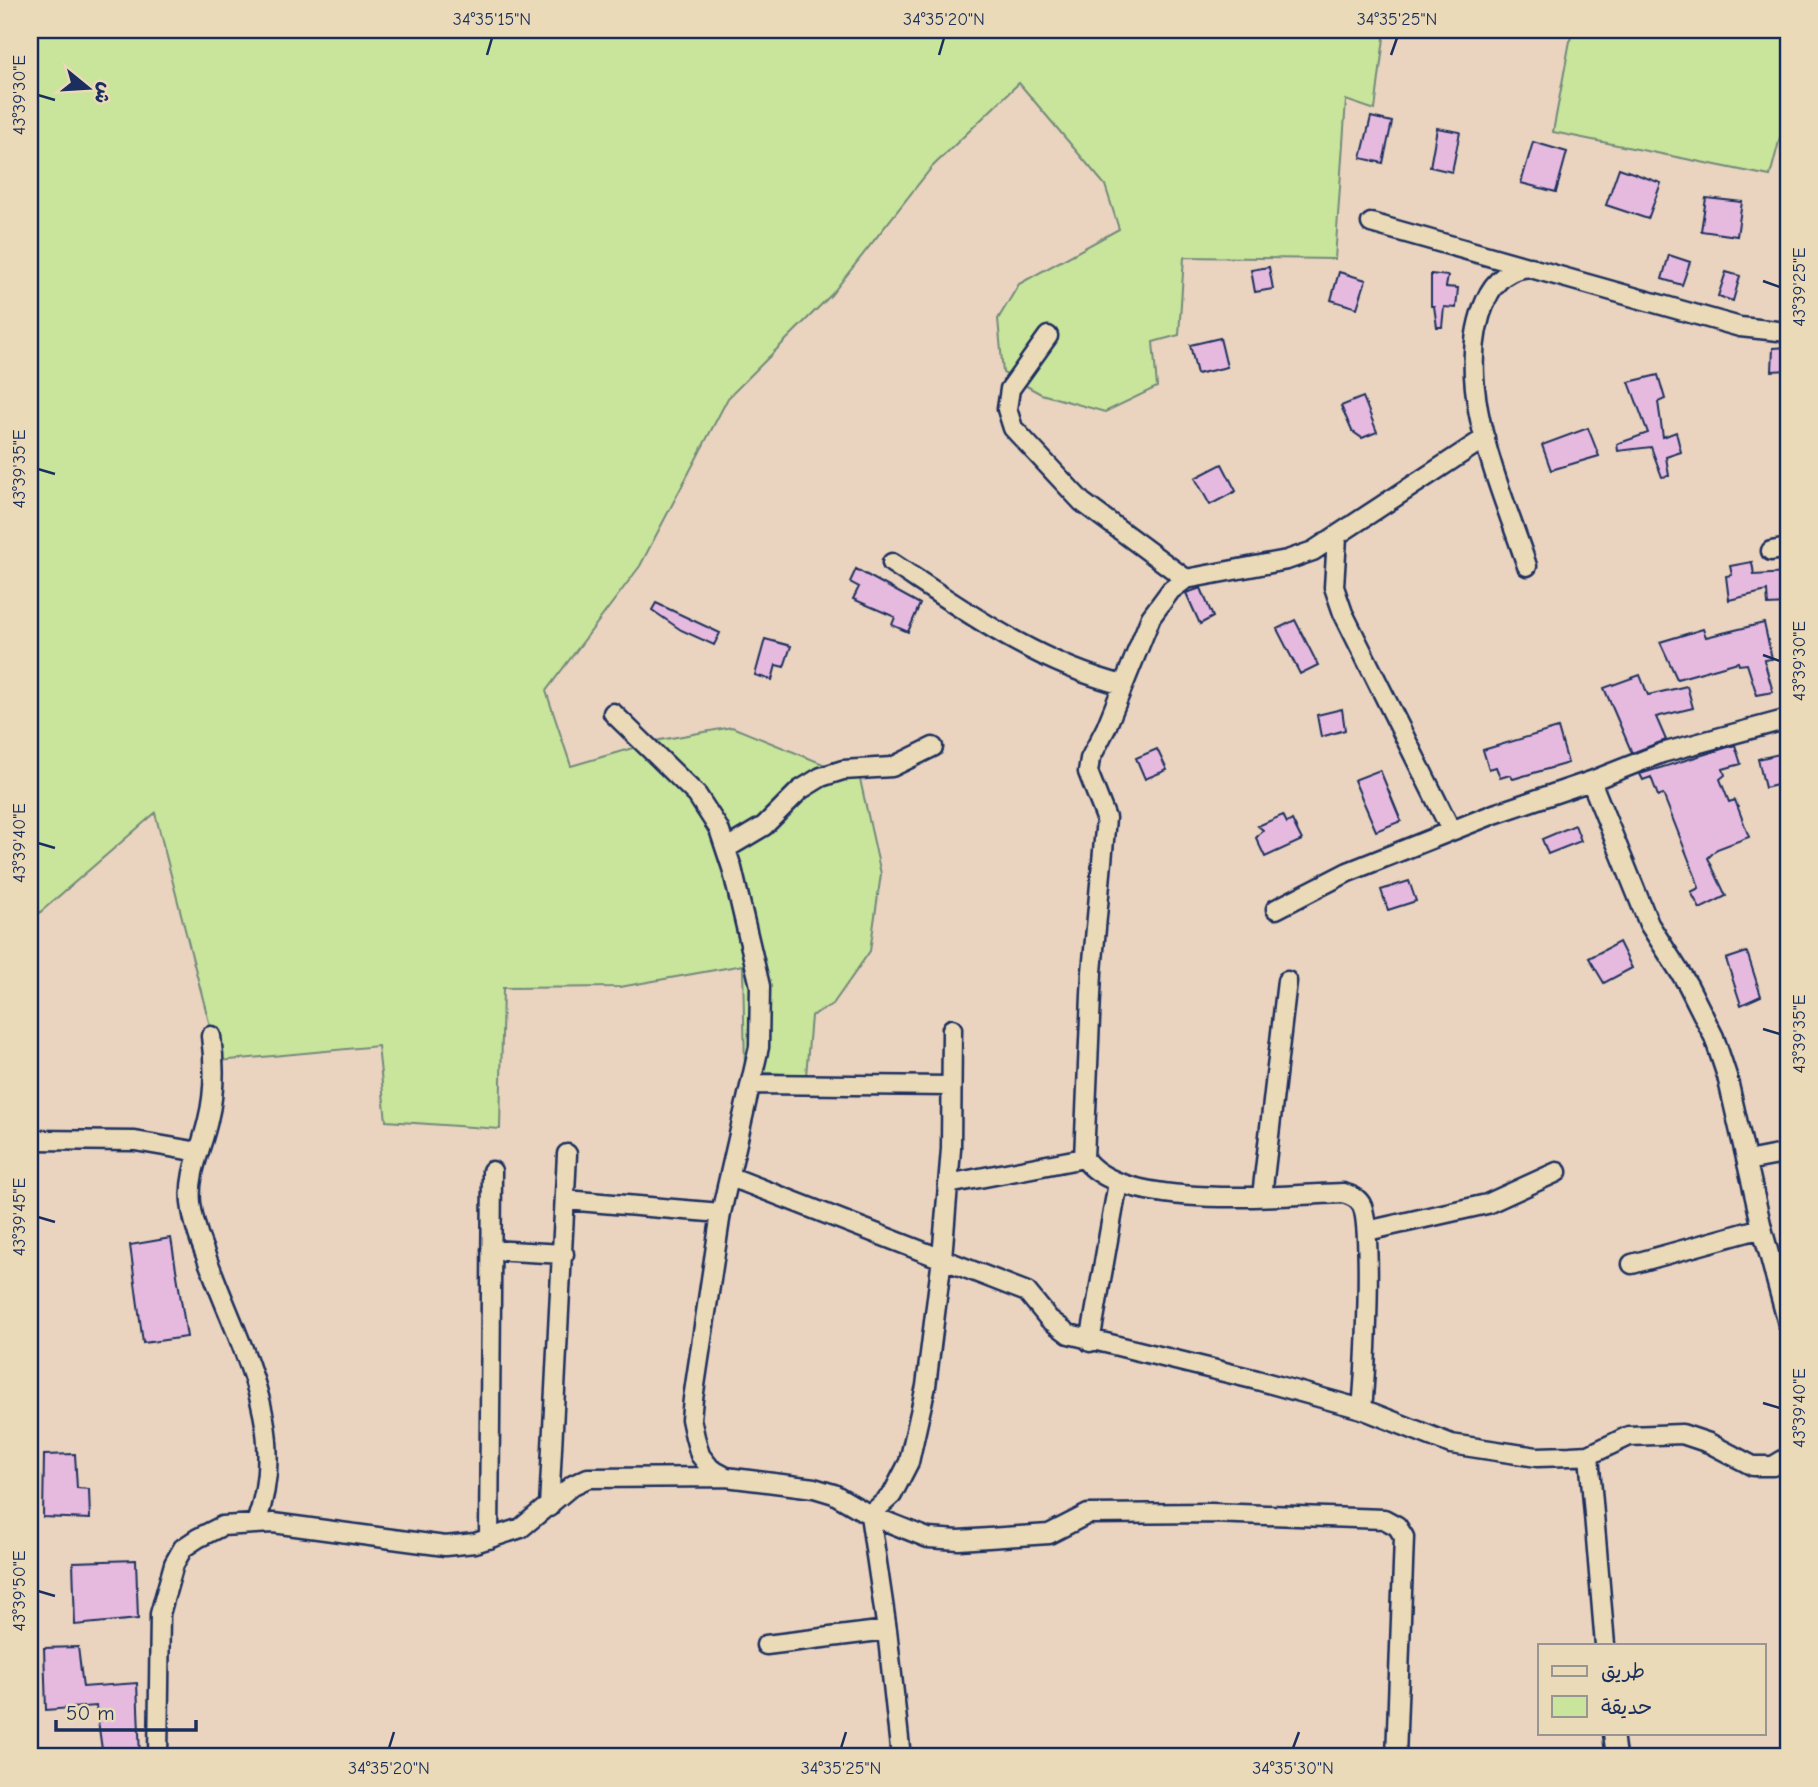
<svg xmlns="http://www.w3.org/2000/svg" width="1818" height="1787" font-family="'Comic Neue','Playpen Sans Arabic',sans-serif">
	<rect width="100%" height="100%" fill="#ead4bf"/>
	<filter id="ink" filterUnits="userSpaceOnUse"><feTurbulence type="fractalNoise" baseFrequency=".0143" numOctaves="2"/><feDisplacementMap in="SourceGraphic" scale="14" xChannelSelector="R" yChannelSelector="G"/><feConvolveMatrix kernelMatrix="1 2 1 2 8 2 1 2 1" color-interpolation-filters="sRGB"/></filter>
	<g filter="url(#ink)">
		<!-- green -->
		<path fill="#c9e49b" stroke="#728a7c" stroke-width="2" d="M 30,30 L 1385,30 L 1375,110 L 1346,100 L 1335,259 L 1184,257 L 1179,335 L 1153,342 L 1157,387 L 1105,412 L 1041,394 L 1003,373 L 998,319 L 1019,284 L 1119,229 L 1105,185 L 1019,83 L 932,167 L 831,295 L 728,398 L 640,566 L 546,691 L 571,766 L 660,740 L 732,727 L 860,779 L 881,874 L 870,951 L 833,1004 L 811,1016 L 806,1076 L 745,1071 L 743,965 L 620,987 L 503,988 L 500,1129 L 386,1121 L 378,1046 L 219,1061 L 155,813 L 30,921 Z
			M 1572,30 L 1788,30 L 1788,107 L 1770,176 L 1553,132 Z"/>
		<!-- building -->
		<path fill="#e6badf" stroke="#1b2f5e" stroke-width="2" d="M 1371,117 L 1392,122 L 1383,163 L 1361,158 Z
			M 1437,128 L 1460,132 L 1452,172 L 1430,167 Z
			M 1533,142 L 1567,152 L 1556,192 L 1521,183 Z
			M 1619,168 L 1661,183 L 1648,219 L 1606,205 Z
			M 1706,198 L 1742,202 L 1737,236 L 1701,231 Z
			M 1669,255 L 1690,262 L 1682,285 L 1662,279 Z
			M 1269,267 L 1273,289 L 1255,292 L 1251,270 Z
			M 1339,272 L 1366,280 L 1357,308 L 1331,300 Z
			M 1726,272 L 1740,276 L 1733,301 L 1718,296 Z
			M 1431,274 L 1448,276 L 1446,287 L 1458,288 L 1456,308 L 1444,307 L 1442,327 L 1437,327 L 1434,306 L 1431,306 Z
			M 1220,338 L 1227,367 L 1197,374 L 1190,345 Z
			M 1788,347 L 1788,370 L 1772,371 L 1773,348 Z
			M 1658,375 L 1665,399 L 1658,402 L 1663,437 L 1676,432 L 1681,452 L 1666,457 L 1669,476 L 1662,477 L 1651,447 L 1618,451 L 1617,444 L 1648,433 L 1629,382 Z
			M 1363,397 L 1377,432 L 1362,438 L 1352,431 L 1341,406 Z
			M 1588,428 L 1599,456 L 1551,470 L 1542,445 Z
			M 1222,464 L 1236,491 L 1210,505 L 1195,478 Z
			M 1752,562 L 1754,575 L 1788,573 L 1788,604 L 1768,605 L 1767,591 L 1729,600 L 1726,576 L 1732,575 L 1730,566 Z
			M 856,569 L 920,604 L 908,632 L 892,625 L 895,617 L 853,599 L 859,587 L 850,582 Z
			M 1201,588 L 1213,617 L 1200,624 L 1186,593 Z
			M 656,603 L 720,633 L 714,645 L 681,630 L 652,610 Z
			M 1295,620 L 1318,665 L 1300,674 L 1277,629 Z
			M 1764,623 L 1772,659 L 1764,660 L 1773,692 L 1757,695 L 1747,664 L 1739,665 L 1738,662 L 1677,679 L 1660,642 L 1703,629 L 1706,637 Z
			M 765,639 L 791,646 L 784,667 L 776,665 L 772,680 L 755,675 Z
			M 1640,675 L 1648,695 L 1687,686 L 1693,708 L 1656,717 L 1666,740 L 1632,753 L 1604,688 Z
			M 1342,709 L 1345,730 L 1321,737 L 1317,715 Z
			M 1558,728 L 1568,763 L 1513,779 L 1510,775 L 1500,778 L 1496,767 L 1489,769 L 1483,750 Z
			M 1735,745 L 1741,764 L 1723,769 L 1725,775 L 1720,779 L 1729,802 L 1735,800 L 1749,837 L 1717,849 L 1708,858 L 1726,896 L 1700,909 L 1691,892 L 1699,888 L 1696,878 L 1663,794 L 1658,796 L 1651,777 L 1643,780 L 1640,774 Z
			M 1157,749 L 1167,770 L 1145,779 L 1136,758 Z
			M 1788,752 L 1788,771 L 1783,772 L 1785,783 L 1765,788 L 1758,759 Z
			M 1380,770 L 1401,821 L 1376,831 L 1354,780 Z
			M 1283,815 L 1287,823 L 1292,820 L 1302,840 L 1265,857 L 1256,838 L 1263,830 L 1258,826 Z
			M 1575,825 L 1581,841 L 1548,854 L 1542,839 Z
			M 1409,881 L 1416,901 L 1388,910 L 1381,890 Z
			M 1619,942 L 1632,968 L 1604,983 L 1589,958 Z
			M 1747,952 L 1761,996 L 1741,1005 L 1726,959 Z
			M 171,1238 L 187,1337 L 143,1343 L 130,1245 Z
			M 75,1454 L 77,1488 L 89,1489 L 90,1519 L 43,1517 L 44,1455 Z
			M 136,1560 L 138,1619 L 75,1625 L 73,1562 Z
			M 78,1647 L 83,1687 L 137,1683 L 140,1757 L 103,1757 L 96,1706 L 46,1710 L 44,1648 Z"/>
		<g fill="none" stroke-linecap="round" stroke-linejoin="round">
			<!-- minor casing -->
			<g stroke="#1b2f5e" stroke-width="23">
				<path id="minor" d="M 1371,223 L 1740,327 L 1788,332
					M 1048,336 L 1010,389 L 1007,409 L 1013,428 L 1082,502 L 1186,579
					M 1337,537 L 1334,587 L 1343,613 L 1451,830
					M 1771,551 L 1788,548
					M 892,563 C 965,611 1036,663 1123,685
					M 1527,566 C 1501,487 1450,381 1486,300 C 1494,281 1509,268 1531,267
					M 613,713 L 697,795 L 719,829 L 732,868 L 760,986 L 759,1047 L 721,1213 L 693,1399 L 691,1419 L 695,1437 L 700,1455 L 711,1469 L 726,1477 L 814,1488 L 834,1494 L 870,1515 L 928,1538 L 959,1540 L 1049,1534 L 1088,1514 L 1211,1513 L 1384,1519 L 1397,1526 L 1404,1537 L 1396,1757
					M 1591,781 L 1649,924 L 1688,985 L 1714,1037 L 1727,1076 L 1762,1228 L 1788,1324
					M 727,848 L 764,826 L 800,790 L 821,777 L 843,770 L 892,767 L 933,747
					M 1276,909 L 1348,872 L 1494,814 L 1591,781 L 1662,753 L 1788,719
					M 211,1036 C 215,1065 215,1092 208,1120 C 202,1148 188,1173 191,1203 C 194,1228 204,1251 213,1274 C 245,1358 289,1432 256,1523
					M 751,1084 L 951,1086
					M 32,1140 L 135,1141 L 199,1152
					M 1747,1161 L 1788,1153
					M 731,1177 L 1027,1292 L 1049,1319 L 1069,1334 L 1257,1380 L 1362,1409 L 1451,1444 L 1537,1457 L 1570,1456 L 1589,1455 L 1629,1436 L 1682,1434 L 1709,1443 L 1753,1466 L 1773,1466 L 1788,1457
					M 948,1184 L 1084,1158
					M 1262,1196 L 1287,981
					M 566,1200 L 721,1213
					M 1367,1231 L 1487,1204 L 1557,1172
					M 491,1250 L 564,1254
					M 1632,1264 L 1762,1228
					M 1090,1342 L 1118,1183
					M 1362,1409 C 1365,1378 1374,1223 1361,1204 C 1357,1197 1350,1195 1343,1193 C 1283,1195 1121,1212 1084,1158 L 1092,972 L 1106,818 L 1088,772 L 1090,759 L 1106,728 L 1151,617 L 1171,590 L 1186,579 L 1287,560 L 1313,551 L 1485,438
					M 1589,1455 L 1605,1645
					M 549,1507 L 567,1154
					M 870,1515 L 892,1495 L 909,1462 L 926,1386 L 942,1258 L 951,1149 L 952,1029
					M 870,1515 L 887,1630 L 901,1757
					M 489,1539 L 492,1171
					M 766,1645 L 887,1630
					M 1613,1733 L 1616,1757
					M 158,1757 L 160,1614 L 174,1564 L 183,1548 L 198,1538 L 222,1526 L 273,1523 L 445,1546 L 475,1543 L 521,1528 L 573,1485 L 588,1478 L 726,1477"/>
			</g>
			<!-- minor -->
			<use href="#minor" stroke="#ebdab7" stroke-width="18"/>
		</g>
	</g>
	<!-- ticks -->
	<path fill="none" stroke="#1b2f5e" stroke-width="2.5" d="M 487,55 L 492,38M 939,55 L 944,38M 1391,55 L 1397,38M 38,95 L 55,100M 1763,281 L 1780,287M 38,469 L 55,474M 1763,655 L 1780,661M 38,843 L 55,848M 1763,1029 L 1780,1034M 38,1217 L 55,1222M 1763,1403 L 1780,1408M 38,1591 L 55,1596M 389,1748 L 394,1732M 841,1748 L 846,1732M 1293,1748 L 1299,1732"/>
	<!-- margin -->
	<rect width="1818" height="1787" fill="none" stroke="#ebdab7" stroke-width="77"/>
	<!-- legend -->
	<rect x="1538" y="1644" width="228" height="91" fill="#ebdab7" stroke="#989693" stroke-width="2"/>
	<rect x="1552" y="1666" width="35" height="10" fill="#ebdab7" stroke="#989693" stroke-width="2"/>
	<text x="1601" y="1678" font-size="21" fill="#1b2f5e">طريق</text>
	<rect x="1552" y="1696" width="35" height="21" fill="#c9e49b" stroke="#989693" stroke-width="2"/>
	<text x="1601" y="1714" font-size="21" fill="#1b2f5e">حديقة</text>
	<!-- north arrow -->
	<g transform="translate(88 88) rotate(108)" stroke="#ebdab7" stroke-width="5" paint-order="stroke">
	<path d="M0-5L12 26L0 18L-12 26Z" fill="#1b2f5e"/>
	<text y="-10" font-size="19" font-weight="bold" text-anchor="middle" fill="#1b2f5e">ش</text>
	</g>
	<!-- scale -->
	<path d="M56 1720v10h140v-10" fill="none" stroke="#1b2f5e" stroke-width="3.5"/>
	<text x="66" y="1720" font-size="21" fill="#1b2f5e" stroke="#ebdab7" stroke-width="5" paint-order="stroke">50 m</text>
	<rect x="38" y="38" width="1742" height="1710" fill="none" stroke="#1b2f5e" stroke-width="2.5"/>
	<g font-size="18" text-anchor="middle" fill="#1b2f5e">
		<text x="492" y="25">34°35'15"N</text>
		<text x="944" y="25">34°35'20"N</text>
		<text x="1397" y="25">34°35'25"N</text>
		<text transform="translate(19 95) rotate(-90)" y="6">43°39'30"E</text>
		<text transform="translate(1799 287) rotate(-90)" y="6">43°39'25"E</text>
		<text transform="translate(19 469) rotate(-90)" y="6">43°39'35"E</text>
		<text transform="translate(1799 661) rotate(-90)" y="6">43°39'30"E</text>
		<text transform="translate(19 843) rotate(-90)" y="6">43°39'40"E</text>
		<text transform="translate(1799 1034) rotate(-90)" y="6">43°39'35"E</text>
		<text transform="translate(19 1217) rotate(-90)" y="6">43°39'45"E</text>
		<text transform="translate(1799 1408) rotate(-90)" y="6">43°39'40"E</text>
		<text transform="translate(19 1591) rotate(-90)" y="6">43°39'50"E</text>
		<text x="389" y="1774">34°35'20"N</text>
		<text x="841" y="1774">34°35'25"N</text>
		<text x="1293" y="1774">34°35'30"N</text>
	</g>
</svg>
